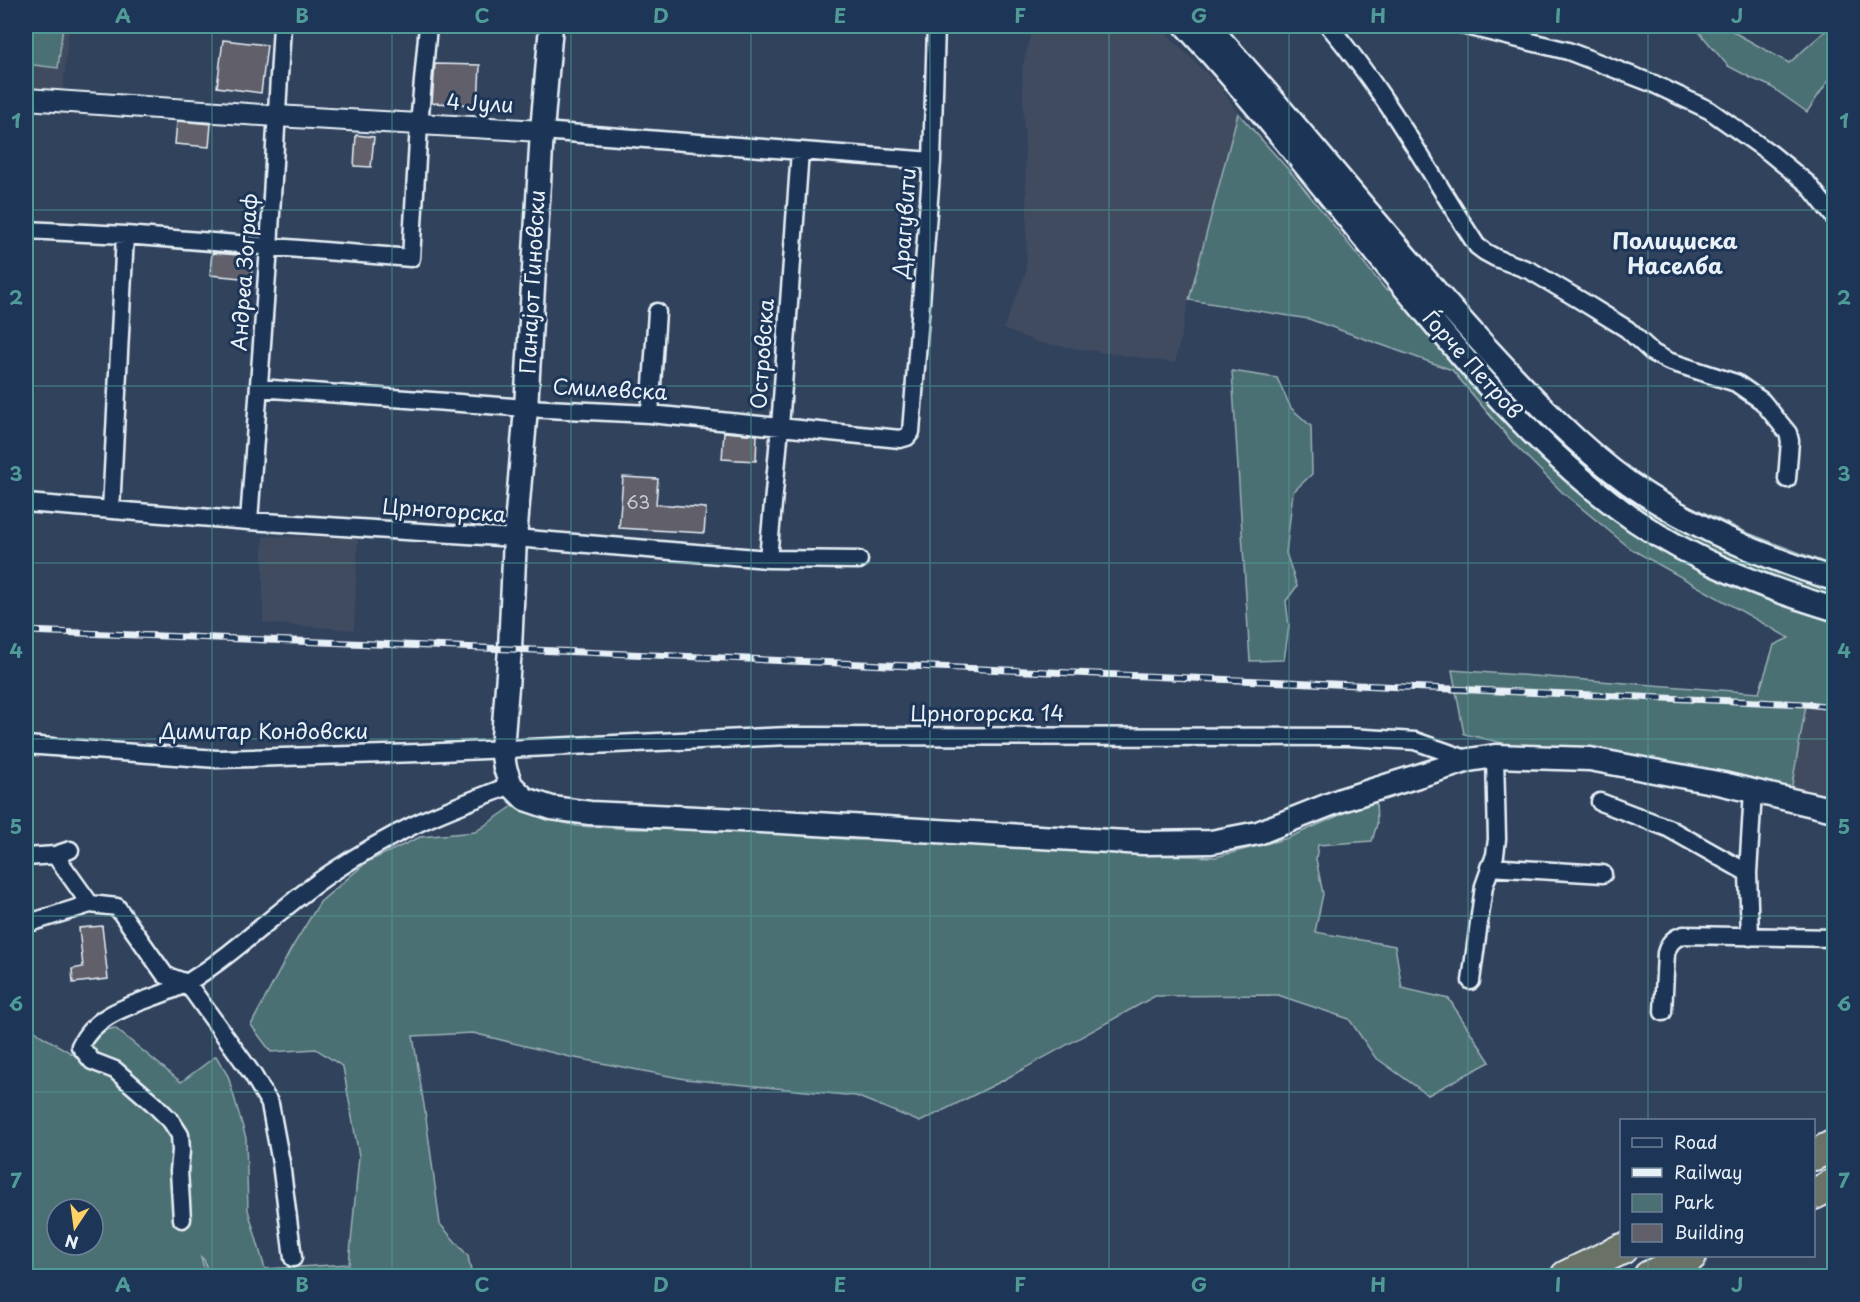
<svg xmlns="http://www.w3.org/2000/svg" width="1860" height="1302" font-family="'Playpen Sans',sans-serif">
	<rect width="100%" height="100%" fill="#31425d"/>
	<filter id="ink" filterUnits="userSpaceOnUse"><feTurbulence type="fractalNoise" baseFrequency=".0167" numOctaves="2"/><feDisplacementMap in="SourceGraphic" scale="12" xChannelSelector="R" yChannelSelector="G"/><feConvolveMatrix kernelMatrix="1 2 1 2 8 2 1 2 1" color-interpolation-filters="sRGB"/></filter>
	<g filter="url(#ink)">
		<!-- built -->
		<path fill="#3f4b61" d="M 26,26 L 69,26 L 63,92 L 26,89 Z
			M 1033,26 L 1159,26 L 1222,89 L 1238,113 L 1189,300 L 1175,363 L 1040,343 L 1003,329 L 1026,272 L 1027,215 L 1022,68 Z
			M 263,536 L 358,538 L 354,630 L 263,623 Z
			M 1806,704 L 1834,707 L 1834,802 L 1791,791 Z"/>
		<!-- green -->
		<path fill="#4b7073" stroke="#9ab0b6" stroke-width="1.5" fill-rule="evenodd" d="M 26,26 L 63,26 L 58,68 L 26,64 Z
			M 1694,26 L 1725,26 L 1737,34 L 1789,63 L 1831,26 L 1834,26 L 1834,78 L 1828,81 L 1807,112 L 1770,86 L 1751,78 L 1728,66 Z
			M 1238,113 L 1293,175 L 1385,289 L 1401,292 L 1418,257 L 1564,417 L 1626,468 L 1686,504 L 1748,533 L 1834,566 L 1834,708 L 1806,705 L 1791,791 L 1520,747 L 1464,734 L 1452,670 L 1759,693 L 1774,645 L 1789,638 L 1631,549 L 1562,492 L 1513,443 L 1452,370 L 1309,319 L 1189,300 Z
			M 1232,371 L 1277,378 L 1291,408 L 1311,426 L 1312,474 L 1293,492 L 1286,553 L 1297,586 L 1286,601 L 1289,626 L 1284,660 L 1250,661 Z
			M 1376,799 L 1377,824 L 1372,841 L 1318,845 L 1316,859 L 1323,894 L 1315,932 L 1395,946 L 1402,988 L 1449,999 L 1490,1062 L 1428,1095 L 1375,1057 L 1349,1019 L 1278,995 L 1155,996 L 1000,1082 L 920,1122 L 856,1096 L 685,1079 L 570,1057 L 473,1033 L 413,1036 L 426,1118 L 440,1224 L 468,1256 L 472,1276 L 209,1276 L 204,1260 L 201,1257 L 206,1276 L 26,1276 L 26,1023 L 40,1035 L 112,1077 L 134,1098 L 142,1085 L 94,1057 L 89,1048 C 95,1033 100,1031 115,1028 L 181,1082 L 216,1056 L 228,1076 L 246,1138 L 248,1210 L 265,1269 L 349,1264 L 359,1156 L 343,1067 L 316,1049 L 271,1052 L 251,1025 L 291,949 L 320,902 L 367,862 L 420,837 L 475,832 L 513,806 L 539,817 L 577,826 L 633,829 L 720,829 L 855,840 L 923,839 L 1150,855 L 1216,857 L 1288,838 ZM 57,1209 L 93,1209 L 93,1245 L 57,1245 Z"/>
		<!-- building -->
		<path fill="#605f6a" stroke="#e8f1f8" stroke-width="1.5" d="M 223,40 L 267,45 L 261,93 L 217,87 Z
			M 435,64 L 480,65 L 478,105 L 432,103 Z
			M 177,121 L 211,124 L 209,147 L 175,144 Z
			M 356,135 L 374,137 L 371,167 L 354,166 Z
			M 212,253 L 253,256 L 251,279 L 210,275 Z
			M 724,432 L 757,435 L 756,461 L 722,459 Z
			M 623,477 L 658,479 L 656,504 L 706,508 L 704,533 L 619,528 Z
			M 102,926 L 108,979 L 73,983 L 72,969 L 83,967 L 79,928 Z"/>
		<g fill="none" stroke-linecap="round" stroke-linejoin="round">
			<!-- minor casing -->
			<g stroke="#e8f1f8" stroke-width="21">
				<path id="minor" d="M 1329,26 C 1386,93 1429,172 1477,246 L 1485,252 L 1496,258 L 1531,271 L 1580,300 L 1627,329 L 1653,353 L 1668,361 L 1736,383 L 1762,401 L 1788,433 L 1790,441 L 1787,479
					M 1466,26 L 1568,51 L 1654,84 L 1709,110 L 1770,153 L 1808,184 L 1834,217
					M 542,131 L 932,161
					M 26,230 L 125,235 L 411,258 L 419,125 L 428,26
					M 259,388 L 526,408 L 650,414 L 900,439 L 907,437 L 911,432 L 932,161 L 936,26
					M 650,414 L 657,312
					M 26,503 L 249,521 L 515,538 L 768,559 L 859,560
					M 111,510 L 125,235
					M 249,521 L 269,248 L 282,26
					M 768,559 L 780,427 L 800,151
					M 26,745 L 217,759 L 420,753 L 789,736 L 1349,737 L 1415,741 L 1469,760
					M 1600,802 L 1668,828 L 1748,873
					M 55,855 L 90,904 L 117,907 L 165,975 L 187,983 L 253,1075 L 270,1104 L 281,1163 L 293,1258
					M 26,857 L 55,855 L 70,850
					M 1489,867 L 1603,874
					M 26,924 L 90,904
					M 1750,937 L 1748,873 L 1753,791
					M 1471,981 L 1484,886 L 1495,855 L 1497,839 L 1495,756
					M 1663,1012 L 1666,953 C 1669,943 1673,938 1684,935 L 1834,938
					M 182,1219 L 179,1171 L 181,1151 L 180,1135 L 171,1121 L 153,1103 L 115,1070 L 92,1061 L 80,1046 C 100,1004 154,1003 190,981 C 241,949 282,906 331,873 C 358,855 385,839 414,825 C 445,810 479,798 511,785"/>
			</g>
			<!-- tertiary casing -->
			<g stroke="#e8f1f8" stroke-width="24">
				<path id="tertiary" d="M 26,99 L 276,116 L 542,131"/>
			</g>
			<!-- secondary casing -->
			<g stroke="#e8f1f8" stroke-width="27">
				<path id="secondary" d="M 551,26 L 542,131 L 526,408 L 515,538 L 510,649 L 502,749 L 505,768 L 511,785 L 525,799 L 552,808 L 590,813 L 781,822 L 1144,843 L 1211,842 L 1258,833 L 1341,800 L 1469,760 L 1495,756 L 1590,759 L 1723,784 L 1834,810
					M 1186,26 C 1272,119 1348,221 1430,318 C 1491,392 1557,466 1636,521 C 1696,562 1765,588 1834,609
					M 1208,26 C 1301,128 1386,238 1480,341 C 1527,392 1573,443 1630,484 C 1692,527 1763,557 1834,579"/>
			</g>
			<!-- motorway casing -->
			<g stroke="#e8f1f8" stroke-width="34">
				<path id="motorway" d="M 1814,1155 L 1834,1145
					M 1814,1194 L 1834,1184
					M 1566,1276 L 1622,1249
					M 1649,1276 L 1691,1256"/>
			</g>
			<!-- minor -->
			<use href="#minor" stroke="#1d3557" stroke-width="16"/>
			<!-- tertiary -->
			<use href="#tertiary" stroke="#1d3557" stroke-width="20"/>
			<!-- secondary -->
			<use href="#secondary" stroke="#1d3557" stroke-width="22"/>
			<!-- motorway -->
			<use href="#motorway" stroke="#6a7166" stroke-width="30"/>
			<!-- rail casing -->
			<g stroke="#e8f1f8" stroke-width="7">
				<path id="rail" d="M 26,631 L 510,649 L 1806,704 L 1834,707"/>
			</g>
			<!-- rail -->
			<use href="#rail" stroke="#1d3557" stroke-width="4.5" stroke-dasharray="14" stroke-linecap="butt"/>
		</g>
	</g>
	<!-- grid -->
	<path fill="none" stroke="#509b97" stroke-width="1.5" stroke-opacity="0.55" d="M 212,26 L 212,1276M 392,26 L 392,1276M 571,26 L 571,1276M 751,26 L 751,1276M 930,26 L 930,1276M 1109,26 L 1109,1276M 1289,26 L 1289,1276M 1468,26 L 1468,1276M 1648,26 L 1648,1120M 26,210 L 1834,210M 26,386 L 1834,386M 26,563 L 1834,563M 26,739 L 1834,739M 26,916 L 1834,916M 26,1092 L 1834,1092M 1648,1256 L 1648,1276"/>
	<g text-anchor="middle" stroke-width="6" stroke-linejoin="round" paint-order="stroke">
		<!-- number labels -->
		<g font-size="18" fill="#c6ccd4">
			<text x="638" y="509">63</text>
		</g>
		<!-- street labels -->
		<g font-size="21" fill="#e8f1f8" stroke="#1d3557">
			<text transform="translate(480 104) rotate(3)" y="7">4 Јули</text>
			<text transform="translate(905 223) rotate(-86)" y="7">Драгувити</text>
			<text transform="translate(245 272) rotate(-86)" y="7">Андреа Зограф</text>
			<text transform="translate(533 282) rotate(-87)" y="7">Панајот Гиновски</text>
			<text transform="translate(763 354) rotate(-86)" y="7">Островска</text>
			<text transform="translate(1472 365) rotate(48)" y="7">Ѓорче Петров</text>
			<text transform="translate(610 390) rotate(3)" y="7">Смилевска</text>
			<text transform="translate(444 511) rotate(4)" y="7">Црногорска</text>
			<text x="987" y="721">Црногорска 14</text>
			<text x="264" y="739">Димитар Кондовски</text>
		</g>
		<!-- neighbourhood labels -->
		<g font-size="22" font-weight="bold" fill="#e8f1f8" stroke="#1d3557">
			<text x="1675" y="249">Полициска<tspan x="1675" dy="25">Населба</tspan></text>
		</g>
	</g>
	<!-- margin -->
	<rect width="1860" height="1302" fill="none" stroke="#1d3557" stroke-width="66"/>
	<!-- legend -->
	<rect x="1620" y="1119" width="195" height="138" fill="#1d3557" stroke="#6e8097" stroke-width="1.5"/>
	<rect x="1632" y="1138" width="30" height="9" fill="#1d3557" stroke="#6e8097" stroke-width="1.5"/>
	<text x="1674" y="1149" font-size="18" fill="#e8f1f8">Road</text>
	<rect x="1632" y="1168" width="30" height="9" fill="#e8f1f8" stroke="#6e8097" stroke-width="1.5"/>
	<text x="1674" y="1179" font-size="18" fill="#e8f1f8">Railway</text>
	<rect x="1632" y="1194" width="30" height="18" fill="#4b7073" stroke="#6e8097" stroke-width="1.5"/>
	<text x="1674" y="1209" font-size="18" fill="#e8f1f8">Park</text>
	<rect x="1632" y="1224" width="30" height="18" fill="#605f6a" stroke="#6e8097" stroke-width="1.5"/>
	<text x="1674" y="1239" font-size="18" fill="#e8f1f8">Building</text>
	<!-- north arrow -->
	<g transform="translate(75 1227) rotate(193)"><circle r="28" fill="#1d3557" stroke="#6e8097" stroke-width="1.5"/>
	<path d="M0-4.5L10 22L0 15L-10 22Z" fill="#ffd166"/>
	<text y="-9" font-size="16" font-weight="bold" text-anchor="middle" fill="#e8f1f8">N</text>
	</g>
	<rect x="33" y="33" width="1794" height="1236" fill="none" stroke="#509b97" stroke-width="2"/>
	<g font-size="20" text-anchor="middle" font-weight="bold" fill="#509b97">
		<text x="123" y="23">A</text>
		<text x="302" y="23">B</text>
		<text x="482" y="23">C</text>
		<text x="661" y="23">D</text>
		<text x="840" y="23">E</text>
		<text x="1020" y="23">F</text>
		<text x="1199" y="23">G</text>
		<text x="1378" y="23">H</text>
		<text x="1558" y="23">I</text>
		<text x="1737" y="23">J</text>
		<text x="16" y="128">1</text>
		<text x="1844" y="128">1</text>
		<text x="16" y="305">2</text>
		<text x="1844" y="305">2</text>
		<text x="16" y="481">3</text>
		<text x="1844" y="481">3</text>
		<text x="16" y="658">4</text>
		<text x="1844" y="658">4</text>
		<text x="16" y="834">5</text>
		<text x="1844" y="834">5</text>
		<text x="16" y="1011">6</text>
		<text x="1844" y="1011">6</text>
		<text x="16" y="1188">7</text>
		<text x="1844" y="1188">7</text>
		<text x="123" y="1292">A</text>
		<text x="302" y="1292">B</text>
		<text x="482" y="1292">C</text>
		<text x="661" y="1292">D</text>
		<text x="840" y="1292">E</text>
		<text x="1020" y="1292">F</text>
		<text x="1199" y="1292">G</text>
		<text x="1378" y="1292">H</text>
		<text x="1558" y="1292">I</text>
		<text x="1737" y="1292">J</text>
	</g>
</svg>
